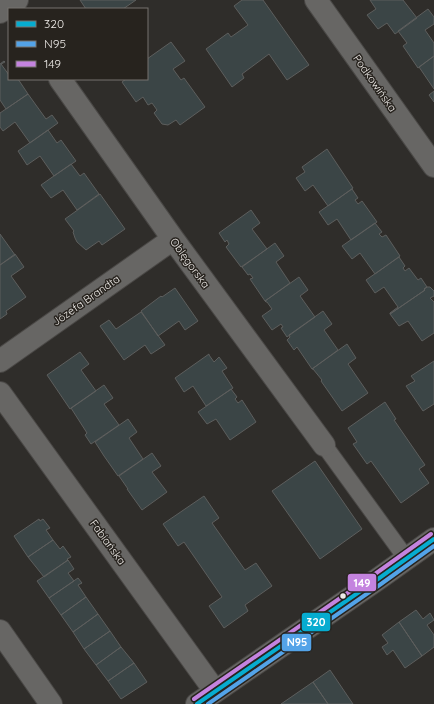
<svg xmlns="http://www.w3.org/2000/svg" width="434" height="704" font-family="Quicksand,sans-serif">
	<rect width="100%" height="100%" fill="#2f2d2a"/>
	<!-- building -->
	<path fill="#3b4546" stroke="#5d5e5d" d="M 80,0 L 136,0 L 123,9 L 86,9 Z
		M 242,0 L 263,0 L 309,65 L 287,80 L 269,54 L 242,74 L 244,78 L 232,87 L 206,49 L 228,33 L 231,37 L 248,25 L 234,6 Z
		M 370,0 L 403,0 L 417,18 L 395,34 L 387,23 L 378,29 L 367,15 L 376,9 Z
		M 428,9 L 434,17 L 434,24 L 425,30 L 434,43 L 434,56 L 418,68 L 403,46 L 407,43 L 398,31 Z
		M 171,42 L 185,61 L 173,69 L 181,80 L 184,78 L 205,107 L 180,125 L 176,120 L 168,125 L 162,124 L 154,113 L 157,110 L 152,103 L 148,105 L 143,97 L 136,102 L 122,82 L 126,79 L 147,79 L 147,59 Z
		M 434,56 L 434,89 L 419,67 Z
		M 4,61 L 5,62 L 1,64 L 9,75 L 9,79 L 18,79 L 28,94 L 6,109 L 0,100 L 0,64 Z
		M 434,91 L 434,102 L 429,95 Z
		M 28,94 L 46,119 L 52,115 L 58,123 L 30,143 L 15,122 L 3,131 L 0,127 L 0,113 Z
		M 48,130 L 57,143 L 61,140 L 76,161 L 54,176 L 40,156 L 27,165 L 18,151 Z
		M 327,149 L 353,188 L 328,206 L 313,185 L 305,191 L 296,178 L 305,172 L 302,167 Z
		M 71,164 L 80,176 L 84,173 L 99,194 L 77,210 L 63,190 L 51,198 L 41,185 Z
		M 352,189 L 358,198 L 355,200 L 358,204 L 362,201 L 377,222 L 351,240 L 337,219 L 328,225 L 319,212 Z
		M 100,194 L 125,229 L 102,245 L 99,241 L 86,250 L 77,242 L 75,238 L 73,232 L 74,231 L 65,219 Z
		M 251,210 L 260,223 L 252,229 L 267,249 L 241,267 L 226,247 L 229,244 L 227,240 L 225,242 L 219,233 Z
		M 375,223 L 382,232 L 379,234 L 382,237 L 386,235 L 400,256 L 375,274 L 360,253 L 352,259 L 342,246 Z
		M 0,234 L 15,255 L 0,265 Z
		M 275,243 L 284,256 L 276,262 L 290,283 L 265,301 L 250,279 L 253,278 L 250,274 L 248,275 L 242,267 Z
		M 15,254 L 24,267 L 11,276 L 26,297 L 6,311 L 7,314 L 0,319 L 0,265 Z
		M 399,257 L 405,266 L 403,268 L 405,271 L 409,268 L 418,280 L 421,278 L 427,287 L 424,289 L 425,290 L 390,314 L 390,313 L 398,307 L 384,287 L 375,293 L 366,280 Z
		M 299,277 L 308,290 L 300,296 L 315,317 L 287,337 L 281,328 L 283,327 L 281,324 L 272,330 L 262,316 L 272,309 L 267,302 L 266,302 L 265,301 Z
		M 427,287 L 430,287 L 434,291 L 434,296 L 430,298 L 434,302 L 434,333 L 422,341 L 408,321 L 399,326 L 390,314 L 425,290 L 424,289 Z
		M 175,288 L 198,321 L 185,330 L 179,321 L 158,336 L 141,311 L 161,296 L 162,297 Z
		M 323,311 L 332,324 L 324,330 L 338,350 L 312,369 L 297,347 L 294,350 L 287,340 L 290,337 L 289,335 Z
		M 141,312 L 165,345 L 151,354 L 145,345 L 124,360 L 100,326 L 109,320 L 116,329 Z
		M 347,344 L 356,358 L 348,364 L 368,393 L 342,411 L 321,381 L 322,380 L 313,369 L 312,369 Z
		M 80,352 L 89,364 L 81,370 L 96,391 L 70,409 L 47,375 Z
		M 209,354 L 209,355 L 214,362 L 219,357 L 227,368 L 222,371 L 233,388 L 206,406 L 193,386 L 184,392 L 175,378 Z
		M 434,361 L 434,404 L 423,411 L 406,386 L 415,381 L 411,376 Z
		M 104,385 L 113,398 L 104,404 L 119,425 L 91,444 L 85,435 L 87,433 L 71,408 Z
		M 231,389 L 237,397 L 235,399 L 238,403 L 242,400 L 256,422 L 230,440 L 216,419 L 207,424 L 198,412 Z
		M 385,402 L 396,419 L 394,420 L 425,465 L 419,469 L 429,483 L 401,503 L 371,461 L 367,464 L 353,444 L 357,442 L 348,428 Z
		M 128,419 L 137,432 L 129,438 L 143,459 L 118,476 L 104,456 L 95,442 Z
		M 152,453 L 161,466 L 152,472 L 167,492 L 142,510 L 127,489 L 128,489 L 119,476 Z
		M 315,461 L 362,529 L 320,559 L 272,491 Z
		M 204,496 L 219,518 L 212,523 L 245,570 L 256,563 L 272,586 L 245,605 L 248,611 L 224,628 L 209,606 L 222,597 L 184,542 L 178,546 L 163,524 Z
		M 39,519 L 40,521 L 43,519 L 50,528 L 46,530 L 53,540 L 28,557 L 14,536 Z
		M 53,540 L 60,549 L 63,546 L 71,557 L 67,559 L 68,560 L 44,577 L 28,557 Z
		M 68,560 L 74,569 L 68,573 L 74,581 L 49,598 L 37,581 Z
		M 78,578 L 82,583 L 78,585 L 86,597 L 61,615 L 49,598 Z
		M 86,597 L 98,614 L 73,632 L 61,615 Z
		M 416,610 L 423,619 L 430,613 L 434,620 L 427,625 L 434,635 L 434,647 L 422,656 L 399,622 Z
		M 98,614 L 110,631 L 84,649 L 73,632 Z
		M 399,622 L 422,656 L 405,668 L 393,650 L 387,655 L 382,647 L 388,643 L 382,635 Z
		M 110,631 L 121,647 L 96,665 L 84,649 Z
		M 121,647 L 134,663 L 108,681 L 96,665 Z
		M 134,663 L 147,682 L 121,699 L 108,681 Z
		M 330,670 L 353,704 L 328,704 L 313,682 Z
		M 313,682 L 328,704 L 281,704 Z"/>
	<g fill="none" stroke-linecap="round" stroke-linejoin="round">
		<!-- pedestrian casing -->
		<g stroke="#4a4846" stroke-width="18">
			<path id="pedestrian" d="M 324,445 L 406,558"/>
		</g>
		<!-- minor casing -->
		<g stroke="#4a4846" stroke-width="24">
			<path id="minor" d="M 316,0 L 434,166
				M 0,12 L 17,0
				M 60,79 L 173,239 L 324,445
				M 0,361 L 173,239
				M 0,393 L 215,691
				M 0,631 L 51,704
				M 197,704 L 378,579 L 434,539"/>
		</g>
		<!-- pedestrian -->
		<use href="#pedestrian" stroke="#676664" stroke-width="16"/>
		<!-- minor -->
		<use href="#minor" stroke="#676664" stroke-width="22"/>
		<!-- bus-1 casing -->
		<g stroke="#27231e" stroke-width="7">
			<path id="bus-1" d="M 197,704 L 378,579 L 434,539"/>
		</g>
		<!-- bus-2 casing -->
		<g stroke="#27231e" stroke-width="7">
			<path id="bus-2" d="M 208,704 L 381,584 L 434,546"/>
		</g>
		<!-- bus-3 casing -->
		<g stroke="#27231e" stroke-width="7">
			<path id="bus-3" d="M 194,699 L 375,574 L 431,534"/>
		</g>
		<!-- bus-1 -->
		<use href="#bus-1" stroke="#06acd0" stroke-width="4"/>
		<!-- bus-2 -->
		<use href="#bus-2" stroke="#53a3e8" stroke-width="4"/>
		<!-- bus-3 -->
		<use href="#bus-3" stroke="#c483df" stroke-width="4"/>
	</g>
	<!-- markers -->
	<circle fill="#edeae7" stroke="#27231e" stroke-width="1.5" cx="343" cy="596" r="3.5"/>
	<g text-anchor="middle" stroke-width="3" stroke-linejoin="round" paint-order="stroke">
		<!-- street labels -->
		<g font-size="11" fill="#edeae7" stroke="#27231e">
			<text transform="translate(375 83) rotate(55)" y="4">Podkowińska</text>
			<text transform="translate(190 263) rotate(54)" y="4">Oblęgorska</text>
			<text transform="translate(86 300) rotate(-35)" y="4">Józefa Brandta</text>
			<text transform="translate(108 542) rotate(54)" y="4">Fabiańska</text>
		</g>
	</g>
	<g stroke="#27231e" stroke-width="1.5">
		<rect x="347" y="573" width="30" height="19" rx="4" fill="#c483df"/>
		<rect x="301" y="612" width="30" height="20" rx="4" fill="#06acd0"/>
		<rect x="281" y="633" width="31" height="19" rx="4" fill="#53a3e8"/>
	</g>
	<g font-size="11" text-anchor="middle" font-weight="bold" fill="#fff">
		<text x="362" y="587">149</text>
		<text x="316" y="626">320</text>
		<text x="297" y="646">N95</text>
	</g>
	<!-- legend -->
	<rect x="8" y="8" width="140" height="72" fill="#27231e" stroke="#76736e"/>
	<rect x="16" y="21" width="20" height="6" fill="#06acd0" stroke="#76736e"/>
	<text x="44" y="28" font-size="12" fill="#edeae7">320</text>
	<rect x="16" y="41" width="20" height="6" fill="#53a3e8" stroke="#76736e"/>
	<text x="44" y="48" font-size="12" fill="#edeae7">N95</text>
	<rect x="16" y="61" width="20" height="6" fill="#c483df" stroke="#76736e"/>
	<text x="44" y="68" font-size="12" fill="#edeae7">149</text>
</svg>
